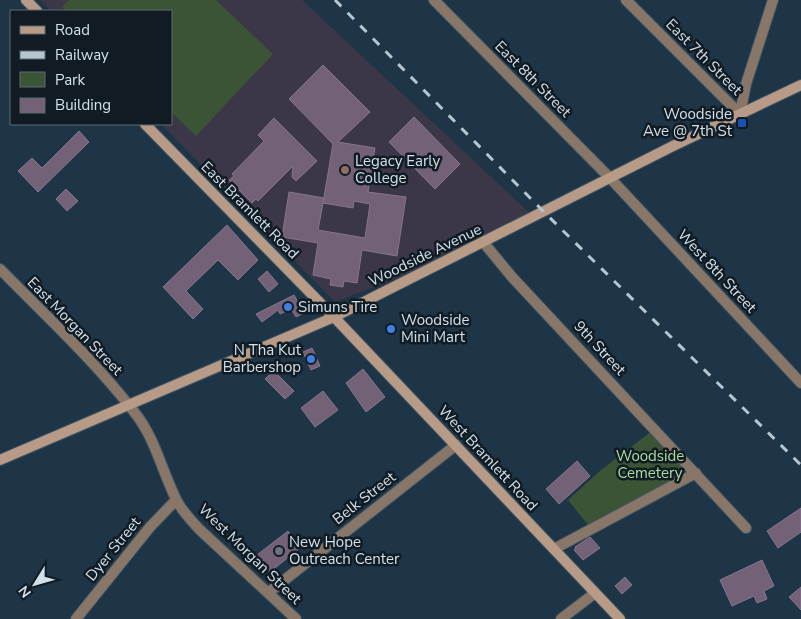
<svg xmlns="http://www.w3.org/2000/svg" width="801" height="619" font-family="'Nunito Sans',sans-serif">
	<rect width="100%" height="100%" fill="#1d3546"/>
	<!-- education -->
	<path fill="#3b3748" d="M 40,0 L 302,0 L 534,217 L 450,258 L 335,302 L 161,124 L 171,124 L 171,11 L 51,11 Z"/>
	<!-- green -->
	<path fill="#3c5436" d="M 69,0 L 216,0 L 273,54 L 196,136 L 171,112 L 171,11 L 66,11 L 62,7 Z
		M 652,431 L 688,471 L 589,526 L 568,500 L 601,470 Z"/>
	<!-- building -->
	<path fill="#736178" stroke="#88758d" d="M 323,65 L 370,112 L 338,142 L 375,148 L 368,192 L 406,197 L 397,256 L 362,250 L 357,283 L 344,281 L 343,287 L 330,285 L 331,279 L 313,275 L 318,243 L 282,237 L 289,192 L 324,198 L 318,230 L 365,238 L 370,204 L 354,201 L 353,208 L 323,203 L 333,144 L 289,99 Z
		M 414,117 L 460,164 L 435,189 L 389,142 Z
		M 274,118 L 317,161 L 296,181 L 292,177 L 293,166 L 258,201 L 256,199 L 252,203 L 229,180 L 234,176 L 232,174 L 264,141 L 258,135 Z
		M 79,131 L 89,142 L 38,192 L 18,171 L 32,158 L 42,168 Z
		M 66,189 L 78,201 L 67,211 L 56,199 Z
		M 227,225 L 258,260 L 238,280 L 218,260 L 186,291 L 203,309 L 193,319 L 163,287 Z
		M 267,271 L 278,284 L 269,292 L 258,279 Z
		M 294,295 L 304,313 L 296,317 L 291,309 L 280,314 L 278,310 L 262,322 L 256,314 Z
		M 312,348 L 320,366 L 311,370 L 303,352 Z
		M 363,369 L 385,397 L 366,412 L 346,383 Z
		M 274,371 L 294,391 L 285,399 L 265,379 Z
		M 323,391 L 338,410 L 315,427 L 301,408 Z
		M 577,461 L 590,476 L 559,504 L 546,489 Z
		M 801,508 L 801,532 L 778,548 L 767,531 Z
		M 288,531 L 300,548 L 270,572 L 257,555 Z
		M 590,537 L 600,548 L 583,560 L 574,550 L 576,548 L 575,547 Z
		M 762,560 L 774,586 L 764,591 L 767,599 L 757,603 L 754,596 L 732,606 L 720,580 Z
		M 625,577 L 632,585 L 622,594 L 615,586 Z
		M 801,587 L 801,610 L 789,597 Z"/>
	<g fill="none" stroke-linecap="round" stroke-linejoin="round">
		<!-- street casing -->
		<g stroke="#3e5464" stroke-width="12">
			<path id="street" d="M 434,0 L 611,179 L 801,383
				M 626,0 L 740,114
				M 740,114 L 746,84 L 773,0
				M 484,243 L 512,277 L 746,528
				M 0,269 C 46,316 95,361 135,413 C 155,438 162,471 176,499 C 181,510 190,519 199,529 L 296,619
				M 554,549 L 696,473
				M 268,593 L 456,445
				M 76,619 L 150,527 L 176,500
				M 561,619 L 595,593"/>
		</g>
		<!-- secondary casing -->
		<g stroke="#3e5464" stroke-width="12">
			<path id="secondary" d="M 26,0 L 37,11
				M 145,124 L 334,317 L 620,619
				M 0,460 L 334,317 L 673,146 L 801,85"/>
		</g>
		<!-- street -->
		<use href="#street" stroke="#887668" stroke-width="10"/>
		<!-- secondary -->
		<use href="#secondary" stroke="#b89b86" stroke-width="10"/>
		<!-- rail -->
		<path stroke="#b6c6d1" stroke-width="3" stroke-dasharray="9 9" stroke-linecap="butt" d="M 335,0 L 544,212 L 801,465"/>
	</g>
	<!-- markers -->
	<rect fill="#1a4fb4" stroke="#111b23" stroke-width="2" x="737" y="118" width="10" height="10" rx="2.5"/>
	<circle fill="#8d6e63" stroke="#111b23" stroke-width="2" cx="345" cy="170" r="5"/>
	<g fill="#3f7fe0" stroke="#111b23" stroke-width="2">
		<circle cx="288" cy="307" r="5"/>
		<circle cx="391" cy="329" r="5"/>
		<circle cx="311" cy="359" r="5"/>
	</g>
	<circle fill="#6b7280" stroke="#111b23" stroke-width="2" cx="279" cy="551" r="5"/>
	<g text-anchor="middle" stroke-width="5" stroke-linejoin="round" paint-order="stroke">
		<!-- street labels -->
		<g font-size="15" fill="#d2e0ea" stroke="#111b23">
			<text transform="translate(704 57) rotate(45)" y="5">East 7th Street</text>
			<text transform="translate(533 79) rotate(45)" y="5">East 8th Street</text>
			<text transform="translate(250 210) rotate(45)" y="5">East Bramlett Road</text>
			<text transform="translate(425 255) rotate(-26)" y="5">Woodside Avenue</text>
			<text transform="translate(717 271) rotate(47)" y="5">West 8th Street</text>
			<text transform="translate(75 326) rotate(46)" y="5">East Morgan Street</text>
			<text transform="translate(600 348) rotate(47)" y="5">9th Street</text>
			<text transform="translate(488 458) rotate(47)" y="5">West Bramlett Road</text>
			<text transform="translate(364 498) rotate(-38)" y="5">Belk Street</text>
			<text transform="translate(113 549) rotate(-51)" y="5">Dyer Street</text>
			<text transform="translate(250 554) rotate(44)" y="5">West Morgan Street</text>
		</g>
		<!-- poi labels -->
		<g font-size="15" fill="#d2e0ea" stroke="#111b23" text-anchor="start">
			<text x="732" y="119" text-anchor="end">Woodside<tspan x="732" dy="17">Ave @ 7th St</tspan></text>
			<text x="355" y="166">Legacy Early<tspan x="355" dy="17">College</tspan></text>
			<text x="298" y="312">Simuns Tire</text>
			<text x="401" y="325">Woodside<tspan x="401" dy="17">Mini Mart</tspan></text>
			<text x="301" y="355" text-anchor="end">N Tha Kut<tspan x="301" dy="17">Barbershop</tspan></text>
			<text x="289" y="547">New Hope<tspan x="289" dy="17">Outreach Center</tspan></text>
		</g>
		<!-- park labels -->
		<g font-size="15" fill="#addea1" stroke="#111b23">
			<text x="650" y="461">Woodside<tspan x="650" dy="17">Cemetery</tspan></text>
		</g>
	</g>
	<!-- legend -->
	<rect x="10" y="10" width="162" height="115" fill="#111b23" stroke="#5e6a73"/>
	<rect x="20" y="26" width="25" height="8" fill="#b89b86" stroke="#5e6a73"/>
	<text x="55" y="35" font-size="15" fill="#d2e0ea">Road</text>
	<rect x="20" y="51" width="25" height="8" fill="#b6c6d1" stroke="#5e6a73"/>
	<text x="55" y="60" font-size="15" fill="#d2e0ea">Railway</text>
	<rect x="20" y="72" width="25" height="15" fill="#3c5436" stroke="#5e6a73"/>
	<text x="55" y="85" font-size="15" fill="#d2e0ea">Park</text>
	<rect x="20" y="98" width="25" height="15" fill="#736178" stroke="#5e6a73"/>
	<text x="55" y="110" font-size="15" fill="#d2e0ea">Building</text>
	<!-- north arrow -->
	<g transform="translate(35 584) rotate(233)" stroke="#111b23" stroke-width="4" paint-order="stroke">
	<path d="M0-4L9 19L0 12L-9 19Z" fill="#d2e0ea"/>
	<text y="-8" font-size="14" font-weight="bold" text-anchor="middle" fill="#d2e0ea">N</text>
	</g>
</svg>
